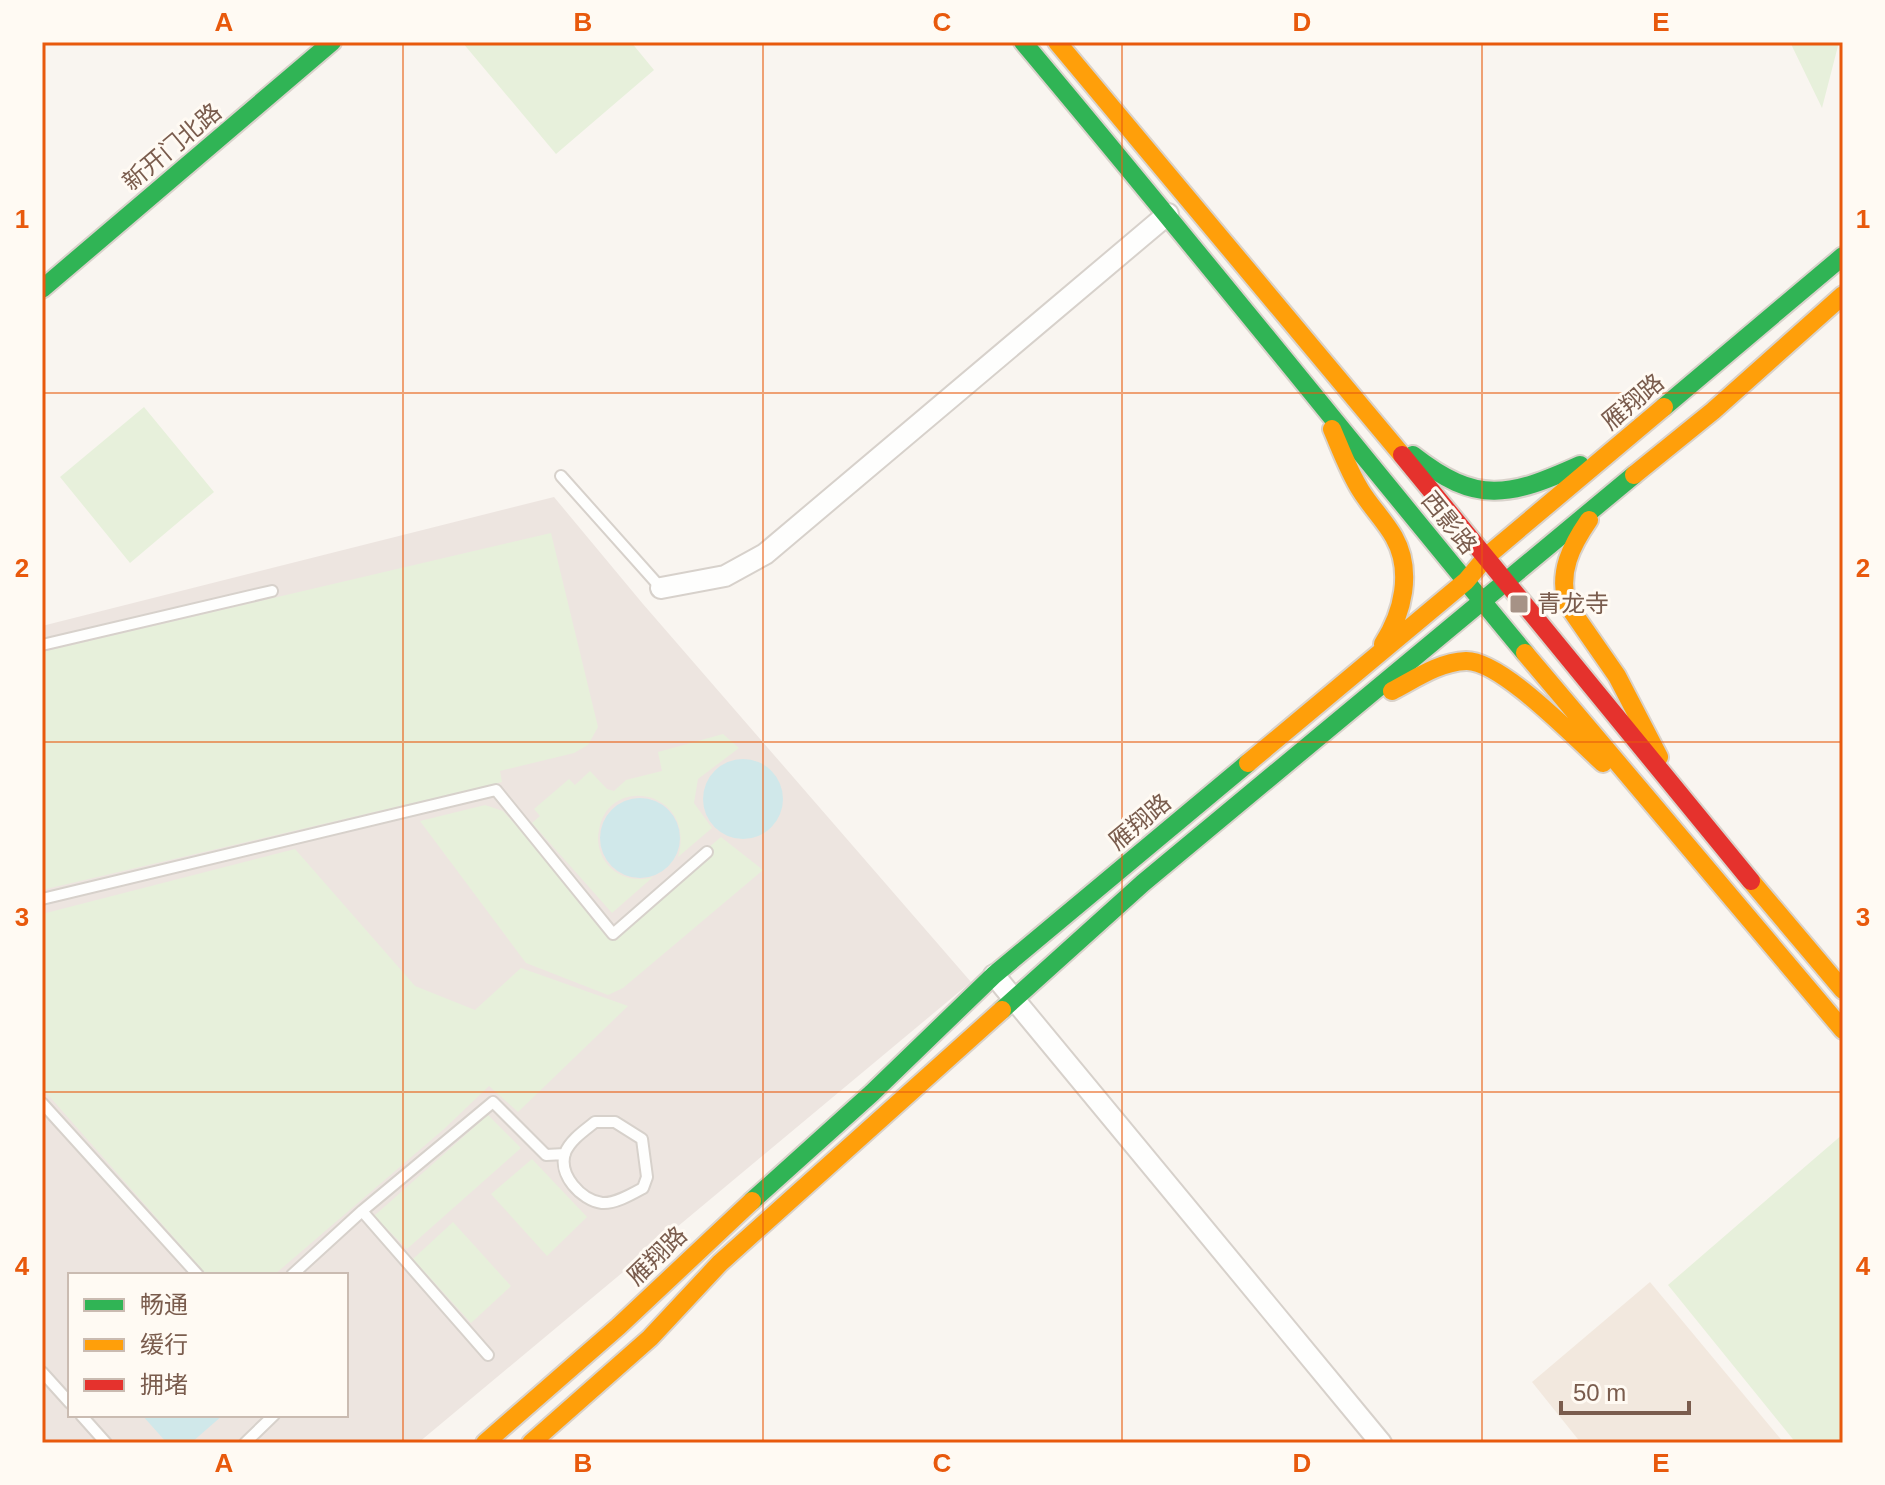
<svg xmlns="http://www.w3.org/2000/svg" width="1885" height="1485" font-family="Helvetica,'Noto Sans SC',sans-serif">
	<rect width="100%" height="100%" fill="#f9f5f0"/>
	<!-- residential -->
	<path fill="#f2e8de" d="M 1650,1282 L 1784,1443 L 1581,1443 L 1532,1382 Z"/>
	<!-- industrial -->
	<path fill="#ede5e0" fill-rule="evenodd" d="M 554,497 L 643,604 L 971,982 L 418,1443 L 42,1443 L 42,626 ZM 70,1275 L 346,1275 L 346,1415 L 70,1415 Z"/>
	<!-- green -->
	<path fill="#e7f0db" d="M 462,42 L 631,42 L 654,70 L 556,154 Z
		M 1790,42 L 1839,42 L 1822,108 Z
		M 144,407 L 214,492 L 130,563 L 60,477 Z
		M 551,533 L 598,727 L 588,745 L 574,753 L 500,771 L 502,782 L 42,890 L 42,652 Z
		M 723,734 L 739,748 L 698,779 L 694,803 L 712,828 L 678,857 C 697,791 609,773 599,830 C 596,842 600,856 608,865 C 619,878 637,882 653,877 L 612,913 L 532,823 L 540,816 L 534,809 L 569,779 L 575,785 L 590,771 L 607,789 L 614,791 L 626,780 L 662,771 L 658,752 Z
		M 485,805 L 503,811 L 610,931 L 721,837 L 763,870 L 623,988 L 608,995 L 526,963 L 420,821 Z
		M 295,849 L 415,986 L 475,1010 L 521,968 L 628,1006 L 518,1112 L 489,1086 L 444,1129 L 274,1275 L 207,1275 L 42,1088 L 42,914 Z
		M 488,1115 L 521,1148 L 407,1249 L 374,1216 Z
		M 1843,1134 L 1843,1443 L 1796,1443 L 1668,1285 Z
		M 532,1159 L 587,1217 L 547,1256 L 491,1194 Z
		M 453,1222 L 511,1286 L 471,1323 L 413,1259 Z"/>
	<!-- water -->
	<path fill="#d0e8ea" d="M703 799a40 40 0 1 1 80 0a40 40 0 1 1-80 0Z
		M600 838a40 40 0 1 1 80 0a40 40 0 1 1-80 0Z
		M 142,1415 L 223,1415 L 191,1443 L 167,1443 Z"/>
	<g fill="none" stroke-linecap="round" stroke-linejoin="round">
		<!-- lane casing -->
		<g stroke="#d7d1cb" stroke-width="14">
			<path id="lane" d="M 561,476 L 661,588
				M 42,645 L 272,591
				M 42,899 L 496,790 L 613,934 L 707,852
				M 42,1103 L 198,1275
				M 595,1122 L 615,1122 L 642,1139 L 647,1177 L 643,1188 C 632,1194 615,1204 602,1203 C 581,1200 558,1175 565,1153 C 570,1140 585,1130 595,1122 Z
				M 292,1275 L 362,1211
				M 488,1355 L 362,1211 L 493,1102 L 546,1155 L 565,1154
				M 42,1372 L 70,1403
				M 81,1415 L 106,1443
				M 245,1443 L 274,1415"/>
		</g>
		<!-- street casing -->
		<g stroke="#d7d1cb" stroke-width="24">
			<path id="street" d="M 661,588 L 725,576 L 765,554 L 1168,214
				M 994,975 L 1381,1443"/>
		</g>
		<!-- fast casing -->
		<g stroke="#d9d2cb" stroke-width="22">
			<path id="fast" d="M 1023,42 C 1193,244 1357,450 1525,653
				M 42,289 L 332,42
				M 1664,407 L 1843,256
				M 1413,455 C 1477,505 1509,497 1580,465
				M 1002,1010 L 1143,883 L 1634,475
				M 752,1201 L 872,1093 L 994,975 L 1248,763"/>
		</g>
		<!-- slow casing -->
		<g stroke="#d9d2cb" stroke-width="22">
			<path id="slow" d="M 1057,42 L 1402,455
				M 1332,429 C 1341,450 1349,472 1361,491 C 1371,507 1385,521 1394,537 C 1413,571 1403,613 1383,644
				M 1634,475 L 1713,411 L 1843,295
				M 1589,520 C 1571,546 1558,572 1567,604 L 1617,676 L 1659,757
				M 1525,653 L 1843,1030
				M 1392,691 C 1415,679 1439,662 1466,661 C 1501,660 1575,738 1603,763
				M 1248,763 L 1466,581 L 1487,556 L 1664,407
				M 1751,881 L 1843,990
				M 485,1443 L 619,1326 L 752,1201
				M 531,1443 L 650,1338 L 720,1263 L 1002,1010"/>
		</g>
		<!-- jam casing -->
		<g stroke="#d9d2cb" stroke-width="22">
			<path id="jam" d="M 1402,455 L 1751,881"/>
		</g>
		<!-- lane -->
		<use href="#lane" stroke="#fefefd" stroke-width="10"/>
		<!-- street -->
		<use href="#street" stroke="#fefefd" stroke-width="20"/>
		<!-- fast -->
		<use href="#fast" stroke="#30b455" stroke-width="18"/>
		<!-- slow -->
		<use href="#slow" stroke="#ff9f0a" stroke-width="18"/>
		<!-- jam -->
		<use href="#jam" stroke="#e5322d" stroke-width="18"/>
	</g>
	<!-- grid -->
	<path fill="none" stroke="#e8590c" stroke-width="2" stroke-opacity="0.55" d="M 403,42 L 403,1443M 763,42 L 763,1443M 1122,42 L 1122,1443M 1482,42 L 1482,1443M 42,393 L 1843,393M 42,742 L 1843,742M 42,1092 L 1843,1092"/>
	<!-- markers -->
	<rect fill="#a69286" stroke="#fffaf3" stroke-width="3" x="1509" y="594" width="20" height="20" rx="4"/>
	<g text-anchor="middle" stroke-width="6" stroke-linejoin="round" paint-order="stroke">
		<!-- street labels -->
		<g font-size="24" fill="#7a5c4d" stroke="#fffaf3">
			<text transform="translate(172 147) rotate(-40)" y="8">新开门北路</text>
			<text transform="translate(1633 402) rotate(-40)" y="8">雁翔路</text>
			<text transform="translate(1449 523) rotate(51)" y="8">西影路</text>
			<text transform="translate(1140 822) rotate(-40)" y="8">雁翔路</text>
			<text transform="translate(657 1256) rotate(-44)" y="8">雁翔路</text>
		</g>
		<!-- poi labels -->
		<g font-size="24" fill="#7a5c4d" stroke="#fffaf3" text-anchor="start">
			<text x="1537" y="612">青龙寺</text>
		</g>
	</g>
	<!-- border -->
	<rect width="1885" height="1485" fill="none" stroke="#fffaf3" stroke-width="88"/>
	<!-- legend -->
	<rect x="68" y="1273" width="280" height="144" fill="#fffaf3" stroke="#cabbb1" stroke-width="2"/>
	<rect x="84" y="1299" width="40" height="12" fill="#30b455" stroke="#cabbb1" stroke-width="2"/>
	<text x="140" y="1313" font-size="24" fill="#7a5c4d">畅通</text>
	<rect x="84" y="1339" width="40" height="12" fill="#ff9f0a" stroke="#cabbb1" stroke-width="2"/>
	<text x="140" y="1353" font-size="24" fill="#7a5c4d">缓行</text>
	<rect x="84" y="1379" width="40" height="12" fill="#e5322d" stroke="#cabbb1" stroke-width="2"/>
	<text x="140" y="1393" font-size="24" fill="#7a5c4d">拥堵</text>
	<!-- scale -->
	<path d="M1561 1401v12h128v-12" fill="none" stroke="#7a5c4d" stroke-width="4"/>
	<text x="1573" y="1401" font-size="24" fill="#7a5c4d" stroke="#fffaf3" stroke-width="6" paint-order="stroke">50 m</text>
	<rect x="44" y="44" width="1797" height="1397" fill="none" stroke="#e8590c" stroke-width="3"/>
	<g font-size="26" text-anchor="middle" font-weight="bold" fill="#e8590c">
		<text x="224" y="31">A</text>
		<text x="583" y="31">B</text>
		<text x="942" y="31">C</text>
		<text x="1302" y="31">D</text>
		<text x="1661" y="31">E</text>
		<text x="22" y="228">1</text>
		<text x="1863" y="228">1</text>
		<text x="22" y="577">2</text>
		<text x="1863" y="577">2</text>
		<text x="22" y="926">3</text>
		<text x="1863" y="926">3</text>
		<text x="22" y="1275">4</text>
		<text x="1863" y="1275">4</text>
		<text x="224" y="1472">A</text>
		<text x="583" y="1472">B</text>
		<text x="942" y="1472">C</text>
		<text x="1302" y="1472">D</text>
		<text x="1661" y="1472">E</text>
	</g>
</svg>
